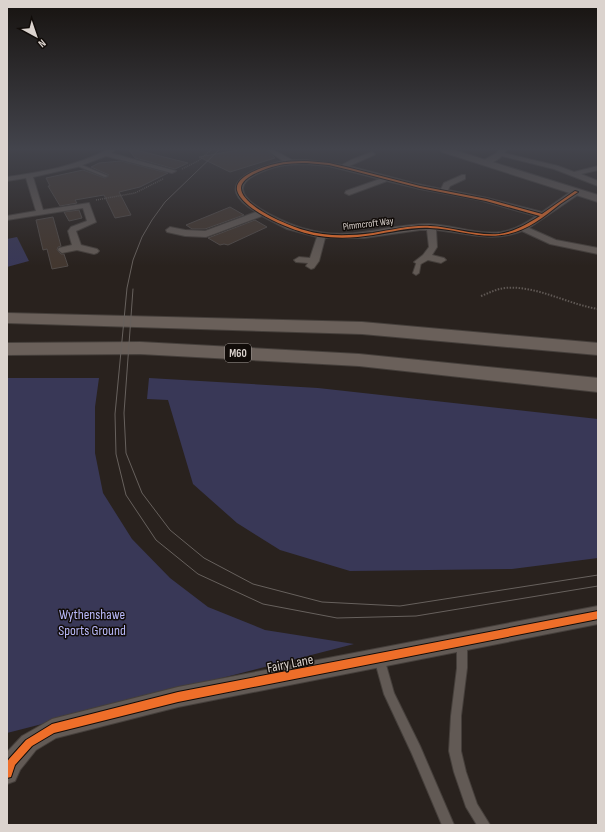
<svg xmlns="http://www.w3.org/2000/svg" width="605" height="832" font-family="'Sofia Sans Condensed',sans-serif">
	<rect width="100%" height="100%" fill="#29221e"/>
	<!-- green -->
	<path fill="#393857" d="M 17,237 L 29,261 L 7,267 L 7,239 Z
		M 7,378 L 99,378 L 95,407 L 95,453 L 103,493 L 132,539 L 170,578 L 208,607 L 265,630 L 354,644 L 7,733 Z
		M 149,378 L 318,388 L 598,419 L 598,558 L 512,569 L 350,571 L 280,550 L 237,523 L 193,484 L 168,400 L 147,399 Z"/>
	<!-- building -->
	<path fill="#43372f" stroke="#514b48" d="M 129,150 L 136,150 L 188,163 L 175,169 L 135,158 Z
		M 238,150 L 266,150 L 275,158 L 230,172 L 199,157 Z
		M 121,161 L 168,173 L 140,187 L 119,192 L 131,215 L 115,218 L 104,195 L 75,200 L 77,203 L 60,206 L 48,186 L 50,186 L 46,178 L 83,170 L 105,178 L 109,175 L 91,167 L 99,163 Z
		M 230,207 L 244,215 L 205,229 L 192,229 L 186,225 Z
		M 79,210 L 82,218 L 69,221 L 64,212 Z
		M 53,217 L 61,246 L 58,247 L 57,250 L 61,254 L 64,254 L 68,266 L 52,269 L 47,249 L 43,250 L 36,220 Z
		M 255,220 L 267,227 L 228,245 L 224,244 L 220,245 L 208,238 Z"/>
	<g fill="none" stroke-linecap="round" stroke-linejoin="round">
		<!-- service casing -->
		<g stroke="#453f3b" stroke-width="2">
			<path id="service" d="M 75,163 L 77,163 L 108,176 L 105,177 L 75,165 Z
				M 417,261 L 421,262 L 419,273 L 416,275 L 413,273 Z
				M 462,637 L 466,638 L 467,642 L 467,668 L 461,716 L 461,751 L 466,772 L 477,804 L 490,825 L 477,825 L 466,807 L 454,772 L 449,751 L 451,716 L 457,668 L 457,642 L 458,638 Z
				M 379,653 L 383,654 L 394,693 L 420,746 L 454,825 L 442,825 L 412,754 L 384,694 L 374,658 L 375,654 Z"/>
		</g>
		<!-- minor casing -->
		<g stroke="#453f3b" stroke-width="2">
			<path id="minor" d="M 107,150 L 115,150 L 111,153 L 176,171 L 172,173 L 106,156 L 77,167 L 33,177 L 43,210 L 89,203 L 96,222 L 76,231 L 81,245 L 97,249 L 99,251 L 97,253 L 94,254 L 77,250 L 62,253 L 58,250 L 59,248 L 72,245 L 68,231 L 71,227 L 87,221 L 83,208 L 7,220 L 7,216 L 36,211 L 26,178 L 7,181 L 7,177 C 42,172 76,166 107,150 Z
				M 267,150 L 274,150 L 292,160 L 307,160 L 342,165 L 351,160 L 372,152 L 375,154 L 374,155 L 349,166 L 413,183 L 441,189 L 444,183 L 462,175 L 465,175 L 465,179 L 450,186 L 448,190 L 487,198 L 542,212 L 573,190 L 579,190 L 579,194 L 529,228 L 556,240 L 598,248 L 598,254 L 550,244 L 522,231 C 493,243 466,233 436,230 L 437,247 L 432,255 L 444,258 L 446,260 L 441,263 L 428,260 L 419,265 L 414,262 L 423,255 L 429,247 L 427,230 L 420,230 L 364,238 L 325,238 L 319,261 L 314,268 L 311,269 L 306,266 L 308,263 L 296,262 L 294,260 L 299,257 L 310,258 L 317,237 L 287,229 L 262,216 L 206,237 L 185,236 L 167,232 L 166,230 L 170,227 L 185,230 L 205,231 L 256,212 C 209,184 254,168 283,161 ZM 307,164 L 329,166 L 380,179 L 346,191 L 345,193 L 349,195 L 387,181 L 420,189 L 479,200 L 536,216 C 526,223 514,230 501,232 C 477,235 453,225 429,224 C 386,224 350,242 306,229 C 292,226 241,205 243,188 C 244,175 276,166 286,165 C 293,164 300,164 307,164 Z
				M 500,152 L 558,166 L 574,172 L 598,166 L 598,170 L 581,174 L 598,181 L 598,186 L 554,169 L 498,155 L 497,154 Z
				M 598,606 L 598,624 L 178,707 L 56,738 L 36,750 L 20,770 L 15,781 L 7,784 L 7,752 L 22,736 L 52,719 L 178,687 Z"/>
		</g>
		<!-- tertiary casing -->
		<g stroke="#453f3b" stroke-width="2">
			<path id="tertiary" d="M 498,150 L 506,150 C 503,157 492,165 484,164 L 483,162 L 484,160 L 497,153 Z"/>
		</g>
		<!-- secondary casing -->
		<g stroke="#453f3b" stroke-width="2">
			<path id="secondary" d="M 440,150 L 454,150 L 598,195 L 598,202 L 442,152 Z"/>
		</g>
		<!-- motorway casing -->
		<g stroke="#453f3b" stroke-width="2">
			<path id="motorway" d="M 7,313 L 362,322 L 598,343 L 598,355 L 362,334 L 7,323 Z
				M 140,342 L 359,354 L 598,378 L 598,392 L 359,366 L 140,354 L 7,355 L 7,343 Z"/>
		</g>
		<!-- path-far1 -->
		<path stroke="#5f5854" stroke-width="1.5" stroke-dasharray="1 1" stroke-linecap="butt" d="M 182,169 L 198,161 L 211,150
			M 96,200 L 135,193 L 163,179"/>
		<!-- path -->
		<path stroke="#5f5854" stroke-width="2" stroke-dasharray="1.5 1.5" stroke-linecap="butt" d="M 481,296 C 489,293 496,289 505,288 C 536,285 567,304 598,309"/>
		<!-- service -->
		<use href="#service" fill="#625a55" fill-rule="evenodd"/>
		<!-- minor -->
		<use href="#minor" fill="#625a55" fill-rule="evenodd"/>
		<!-- tertiary -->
		<use href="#tertiary" fill="#625a55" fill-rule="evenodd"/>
		<!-- secondary -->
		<use href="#secondary" fill="#655c56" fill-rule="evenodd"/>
		<!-- motorway -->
		<use href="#motorway" fill="#6a605a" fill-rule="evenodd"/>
		<!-- tram -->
		<path stroke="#67615d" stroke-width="1" d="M 219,150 L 165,202 L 152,220 L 142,237 L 133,260 L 127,288 L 115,414 L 116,454 L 126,495 L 156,540 L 198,574 L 263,604 L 337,618 L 416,616 L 598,586
			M 133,289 L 124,413 L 126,453 L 142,493 L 170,530 L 204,558 L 253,584 L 322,602 L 400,606 L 598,575"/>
		<!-- cycleway casing -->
		<g stroke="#110c09" stroke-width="2">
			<path id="cycleway" d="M 307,161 L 329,163 L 350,168 L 420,186 L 487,199 L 542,214 L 575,191 L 578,192 C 572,196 566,200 560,204 C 545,216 528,230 508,234 C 482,240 457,229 430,228 C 411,227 392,232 373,235 C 349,239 322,239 299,231 C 283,226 241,208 237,190 C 234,174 274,163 286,162 C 293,161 300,161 307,161 ZM 307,163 L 329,165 L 350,170 L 420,188 L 486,201 L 540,216 C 527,224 514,232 499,234 C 475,236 453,227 430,226 C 411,225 392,230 373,233 C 350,236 326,237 304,230 C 289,226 241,206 241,188 C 241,175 275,165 286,164 C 293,163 300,163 307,163 Z
				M 598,611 L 598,619 L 178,702 L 54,733 L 32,746 L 15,765 L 11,777 L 7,778 L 7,762 L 9,759 L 26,740 L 52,724 L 178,692 Z"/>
		</g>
		<!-- cycleway -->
		<use href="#cycleway" fill="#ee6e29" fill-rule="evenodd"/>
	</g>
	<!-- sky -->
	<linearGradient id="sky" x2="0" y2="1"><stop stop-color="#171310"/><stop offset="0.56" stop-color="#43444c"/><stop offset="1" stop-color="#43444c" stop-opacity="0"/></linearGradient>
	<rect width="605" height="266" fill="url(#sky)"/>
	<g text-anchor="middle" stroke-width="3" stroke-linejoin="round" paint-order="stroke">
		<!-- far-street labels -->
		<g font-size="10" fill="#dbd3ce" stroke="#110c09">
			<text transform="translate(368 223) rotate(-7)" y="4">Pimmcroft Way</text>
		</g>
		<!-- shield labels -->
		<rect fill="#110c09" stroke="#9e9793" stroke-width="1" x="225" y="344" width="26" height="18" rx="3"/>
		<g font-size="11" font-weight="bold" fill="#dbd3ce">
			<text x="238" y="357">M60</text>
		</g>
		<!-- near-park labels -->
		<g font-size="14" fill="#b9b9f9" stroke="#110c09">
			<text x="92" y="619">Wythenshawe<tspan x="92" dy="16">Sports Ground</tspan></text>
		</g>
		<!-- near-street labels -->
		<g font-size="14" fill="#dbd3ce" stroke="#110c09">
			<text transform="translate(290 663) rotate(-11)" y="5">Fairy Lane</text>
		</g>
	</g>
	<!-- border -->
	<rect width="605" height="832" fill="none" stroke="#dbd3ce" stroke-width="16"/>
	<!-- north arrow -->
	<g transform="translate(36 36) rotate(140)" stroke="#110c09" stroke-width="3" paint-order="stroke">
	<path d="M0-3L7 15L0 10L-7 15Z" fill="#dbd3ce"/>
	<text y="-6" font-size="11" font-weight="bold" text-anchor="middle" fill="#dbd3ce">N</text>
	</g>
</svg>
